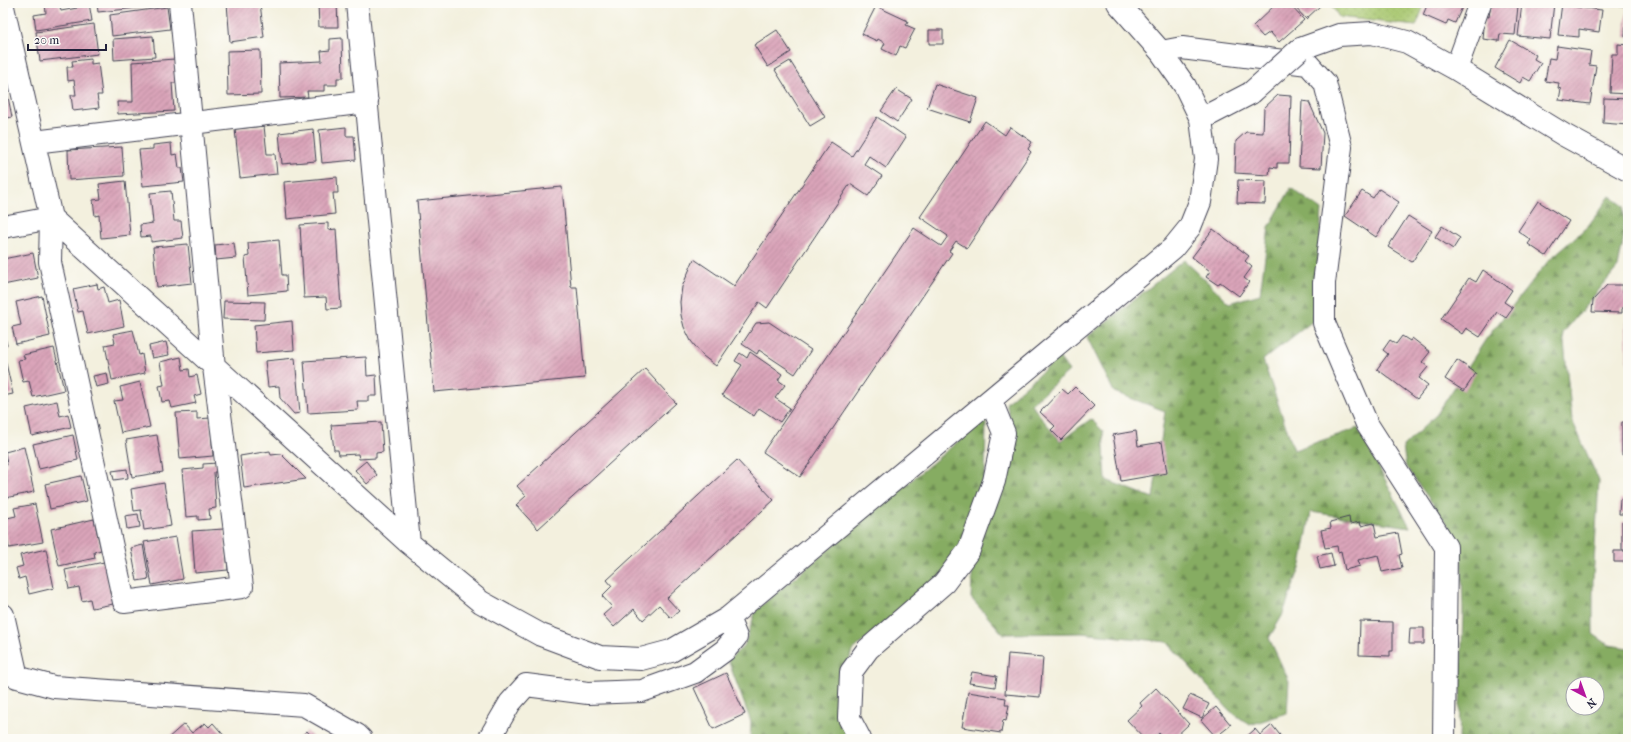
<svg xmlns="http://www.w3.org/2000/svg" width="1631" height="742" font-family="'IM FELL French Canon',serif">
	<defs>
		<pattern id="forest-firs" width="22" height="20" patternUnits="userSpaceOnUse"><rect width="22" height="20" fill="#86ac62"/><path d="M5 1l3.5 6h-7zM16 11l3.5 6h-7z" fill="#6d8c52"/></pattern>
		<pattern id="park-dots" width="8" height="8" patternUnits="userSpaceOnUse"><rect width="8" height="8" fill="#a8c76f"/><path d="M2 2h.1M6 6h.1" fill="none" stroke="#90ab61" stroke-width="1.8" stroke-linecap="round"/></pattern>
		<pattern id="building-hatch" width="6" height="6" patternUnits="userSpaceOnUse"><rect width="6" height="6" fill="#daa4b9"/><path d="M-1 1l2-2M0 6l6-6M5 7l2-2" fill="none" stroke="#b08598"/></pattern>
	</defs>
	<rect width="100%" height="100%" fill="#fdfcf7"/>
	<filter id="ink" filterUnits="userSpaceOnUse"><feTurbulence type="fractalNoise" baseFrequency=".025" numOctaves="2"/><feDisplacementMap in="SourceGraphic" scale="8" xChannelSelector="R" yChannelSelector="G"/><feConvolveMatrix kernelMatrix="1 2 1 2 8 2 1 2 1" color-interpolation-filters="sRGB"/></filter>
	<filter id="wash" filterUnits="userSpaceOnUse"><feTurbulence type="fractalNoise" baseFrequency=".012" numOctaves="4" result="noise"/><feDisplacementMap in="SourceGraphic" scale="16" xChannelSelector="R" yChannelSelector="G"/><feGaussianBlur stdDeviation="0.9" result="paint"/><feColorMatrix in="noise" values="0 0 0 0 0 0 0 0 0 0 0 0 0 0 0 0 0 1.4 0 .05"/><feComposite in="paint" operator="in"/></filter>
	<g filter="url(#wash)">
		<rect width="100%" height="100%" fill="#f3f0de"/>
		<!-- forest -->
		<path fill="url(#forest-firs)" stroke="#54674e" fill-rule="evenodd" d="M 1291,188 L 1322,210 L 1313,321 L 1263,360 L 1294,450 L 1358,428 L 1410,527 L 1311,512 L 1301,565 L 1282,616 L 1269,638 L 1289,681 L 1287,713 L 1250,725 L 1230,711 L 1167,642 L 1082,633 L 1003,634 L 971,598 L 973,556 L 1014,433 L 1006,403 L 1059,357 L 1069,371 L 1031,404 L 1060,441 L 1091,419 L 1103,431 L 1106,480 L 1153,498 L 1165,411 L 1114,392 L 1087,337 L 1184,260 L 1230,303 L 1260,294 L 1269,227 Z
			M 1610,196 L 1624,206 L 1623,241 L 1618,267 L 1563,333 L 1572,420 L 1599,481 L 1593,580 L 1593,634 L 1609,645 L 1628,648 L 1628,739 L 1459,739 L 1463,612 L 1461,543 L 1406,467 L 1403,447 L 1437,414 L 1486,339 L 1549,260 L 1588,226 ZM 1573,684 L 1597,684 L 1597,708 L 1573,708 Z
			M 986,418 L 985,480 L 971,536 L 942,574 L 852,651 L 838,697 L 852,739 L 750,739 L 751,722 L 728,660 L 744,646 L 756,610 Z"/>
		<!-- park -->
		<path fill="url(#park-dots)" stroke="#657455" d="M 1330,3 L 1425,3 L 1416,26 L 1339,17 Z"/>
		<g id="blocks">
			<!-- building -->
			<path fill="url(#building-hatch)" d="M 45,3 L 59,3 L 61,11 L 77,8 L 76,3 L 89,3 L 92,21 L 36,30 L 34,15 L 46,13 Z
				M 97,3 L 167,3 L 167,5 L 98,12 Z
				M 227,3 L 260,3 L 264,37 L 230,42 Z
				M 318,3 L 337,3 L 338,27 L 319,27 Z
				M 1277,3 L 1288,3 L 1304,20 L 1279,42 L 1270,32 L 1263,37 L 1253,26 Z
				M 1293,3 L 1317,3 L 1320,6 L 1306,19 L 1292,4 Z
				M 1428,3 L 1464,3 L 1455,23 L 1448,20 L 1446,25 L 1423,15 Z
				M 1491,3 L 1511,3 L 1511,5 L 1518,6 L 1515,35 L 1500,34 L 1499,41 L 1483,39 L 1485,16 L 1489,17 Z
				M 1522,3 L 1554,3 L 1550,39 L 1518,36 Z
				M 1562,3 L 1577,3 L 1576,7 L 1602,10 L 1599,32 L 1579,29 L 1579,37 L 1558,35 Z
				M 1606,3 L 1628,3 L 1628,37 L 1625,37 L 1627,6 L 1606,5 Z
				M 876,6 L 908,21 L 906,25 L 915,29 L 905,48 L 900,46 L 896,56 L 882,49 L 885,43 L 878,39 L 877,41 L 862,34 Z
				M 167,7 L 170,29 L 112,36 L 110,15 Z
				M 94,24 L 98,54 L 40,61 L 36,32 Z
				M 777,30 L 791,52 L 768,67 L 754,45 Z
				M 929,30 L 943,30 L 943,44 L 929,44 Z
				M 153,36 L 155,57 L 114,60 L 113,39 Z
				M 342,38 L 343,78 L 337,78 L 337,85 L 324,85 L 324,91 L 307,91 L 308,97 L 280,98 L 279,63 L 322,61 L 321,51 L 330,50 L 330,39 Z
				M 1510,40 L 1536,55 L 1534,59 L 1541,63 L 1530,81 L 1523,77 L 1520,83 L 1495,68 Z
				M 1618,44 L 1628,45 L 1628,94 L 1610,93 L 1612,54 L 1618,54 Z
				M 1557,46 L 1591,51 L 1589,65 L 1596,66 L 1590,104 L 1559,100 L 1561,89 L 1558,88 L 1559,83 L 1545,81 L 1549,58 L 1555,59 Z
				M 260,50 L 261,94 L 228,95 L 227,51 Z
				M 91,59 L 91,64 L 98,63 L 102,95 L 97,95 L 99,108 L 73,111 L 71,95 L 76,95 L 74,80 L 68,81 L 67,67 L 73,67 L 72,61 Z
				M 175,59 L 176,83 L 172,83 L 174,111 L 118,114 L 117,102 L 133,102 L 132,62 Z
				M 790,61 L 825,117 L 810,126 L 775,70 Z
				M 935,84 L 978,98 L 970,122 L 927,108 Z
				M 896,89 L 912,99 L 897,122 L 881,111 Z
				M 7,92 L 12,117 L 3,119 L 3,93 Z
				M 1278,95 L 1291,96 L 1289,163 L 1277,163 L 1277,168 L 1270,167 L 1269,175 L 1235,173 L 1236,141 L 1246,132 L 1263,133 L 1264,108 Z
				M 1604,98 L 1628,99 L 1628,125 L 1603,123 Z
				M 1302,101 L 1309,102 L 1323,133 L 1321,168 L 1299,167 Z
				M 877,117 L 906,137 L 886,168 L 869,156 L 864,164 L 882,176 L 868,196 L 850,184 L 767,308 L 759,302 L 716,366 L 703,356 L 691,341 L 684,327 L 681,315 L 680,302 L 682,287 L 694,259 L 734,286 L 831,142 L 852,156 Z
				M 985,121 L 1005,135 L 1010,127 L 1032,142 L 1028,149 L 1031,152 L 967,248 L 956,241 L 949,251 L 952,253 L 800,477 L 763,452 L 914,228 L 941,246 L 948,236 L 920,217 Z
				M 264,126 L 267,154 L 275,154 L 277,174 L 240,178 L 235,129 Z
				M 346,127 L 346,136 L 354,136 L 356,160 L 322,163 L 319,130 Z
				M 313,129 L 316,161 L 282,164 L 279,133 Z
				M 171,143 L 172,155 L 177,154 L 179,168 L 182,168 L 184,182 L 143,186 L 139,150 L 153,149 L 153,145 Z
				M 122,147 L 124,176 L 69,180 L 68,150 Z
				M 337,177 L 338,193 L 333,193 L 335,214 L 287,219 L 284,182 Z
				M 1238,180 L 1266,181 L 1265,204 L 1237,203 Z
				M 125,181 L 130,235 L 101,238 L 99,215 L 95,216 L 93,200 L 101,199 L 99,184 Z
				M 562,187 L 571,287 L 577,287 L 585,378 L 434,392 L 417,201 Z
				M 1379,189 L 1399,202 L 1376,237 L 1345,216 L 1362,191 L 1373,198 Z
				M 171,191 L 174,221 L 181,221 L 183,238 L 151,242 L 151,236 L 141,237 L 140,225 L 153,223 L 150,193 Z
				M 1538,201 L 1569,221 L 1546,256 L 1528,244 L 1531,240 L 1518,231 Z
				M 1408,216 L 1432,231 L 1412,262 L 1388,247 Z
				M 328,223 L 328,230 L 336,229 L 341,308 L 327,309 L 326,297 L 304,298 L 300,225 Z
				M 1442,226 L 1460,238 L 1453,249 L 1435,237 Z
				M 1213,229 L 1249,256 L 1245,261 L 1252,267 L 1244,278 L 1249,282 L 1239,296 L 1220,282 L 1218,285 L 1206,277 L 1210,271 L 1192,257 Z
				M 279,240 L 282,275 L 286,275 L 287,291 L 248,295 L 245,257 L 249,256 L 248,243 Z
				M 234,243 L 236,258 L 216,260 L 215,245 Z
				M 188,244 L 192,283 L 157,287 L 153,247 Z
				M 33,253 L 38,278 L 3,285 L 3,259 Z
				M 1483,270 L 1512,290 L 1504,302 L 1513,308 L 1506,318 L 1497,312 L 1480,337 L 1466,328 L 1462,334 L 1441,319 L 1469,278 L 1476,282 Z
				M 97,284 L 98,289 L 104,287 L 108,303 L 119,300 L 124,326 L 88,334 L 83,311 L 78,312 L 73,289 Z
				M 1607,285 L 1623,285 L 1623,292 L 1628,292 L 1628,308 L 1622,308 L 1622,313 L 1592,312 L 1593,300 Z
				M 42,296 L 50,336 L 16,344 L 12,327 L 21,325 L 16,302 Z
				M 224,301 L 265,302 L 264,320 L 223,319 Z
				M 1626,316 L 1628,316 L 1628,363 L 1627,363 Z
				M 292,321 L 294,350 L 256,353 L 254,325 Z
				M 769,322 L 811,350 L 795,374 L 759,350 L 757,354 L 742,344 L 756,323 Z
				M 3,330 L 7,345 L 3,346 Z
				M 133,330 L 139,355 L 142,354 L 145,373 L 112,380 L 105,345 L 115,343 L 113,334 Z
				M 1402,336 L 1410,341 L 1412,338 L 1430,352 L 1422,362 L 1428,367 L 1419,378 L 1428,385 L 1417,399 L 1377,369 L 1388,354 L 1383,350 L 1390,340 L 1396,344 Z
				M 166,342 L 169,355 L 152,358 L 149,346 Z
				M 54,348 L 64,390 L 33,397 L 29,381 L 23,382 L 18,360 L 25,359 L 23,355 Z
				M 3,350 L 13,394 L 3,396 Z
				M 750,352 L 782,374 L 778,380 L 785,385 L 775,398 L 790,408 L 780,422 L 759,408 L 754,416 L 722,395 L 742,365 L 735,361 L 740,353 L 747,358 Z
				M 181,357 L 183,370 L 189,369 L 190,377 L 197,375 L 201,394 L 194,396 L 196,403 L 172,408 L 170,401 L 162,402 L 159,386 L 164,385 L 160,362 Z
				M 366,357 L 367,376 L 376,375 L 377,396 L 368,396 L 368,401 L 357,401 L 358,410 L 308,413 L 304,361 Z
				M 295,358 L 300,413 L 294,414 L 280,398 L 279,386 L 268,387 L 265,361 Z
				M 1457,360 L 1476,373 L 1464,391 L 1445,379 Z
				M 645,369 L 676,403 L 538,529 L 516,505 L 526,496 L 517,486 Z
				M 107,373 L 109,384 L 96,387 L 93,376 Z
				M 140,382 L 150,427 L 121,433 L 114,401 L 123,400 L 120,387 Z
				M 1075,387 L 1094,406 L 1061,440 L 1051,430 L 1055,426 L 1040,412 L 1062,389 L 1068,394 Z
				M 57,401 L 60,416 L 68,414 L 71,427 L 32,436 L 26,408 Z
				M 197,412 L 197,419 L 210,418 L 213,456 L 180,459 L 176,413 Z
				M 381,422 L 383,452 L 376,453 L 376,458 L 359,459 L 358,454 L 339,455 L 338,450 L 334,450 L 331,425 Z
				M 1622,422 L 1628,422 L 1628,455 L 1622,455 Z
				M 1136,431 L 1138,446 L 1162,442 L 1167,473 L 1121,481 L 1113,435 Z
				M 73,435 L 78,460 L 39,469 L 33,444 Z
				M 157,435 L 163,472 L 132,477 L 126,440 Z
				M 24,447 L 34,492 L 5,498 L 3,489 L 3,466 L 7,465 L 5,452 Z
				M 270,451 L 271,455 L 281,454 L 306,479 L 244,488 L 240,456 Z
				M 737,460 L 774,500 L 667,598 L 679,611 L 671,618 L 659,605 L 643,620 L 634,609 L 614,627 L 603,615 L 612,607 L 602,596 L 612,586 L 607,580 Z
				M 366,461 L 377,475 L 367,484 L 355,470 Z
				M 217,463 L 218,472 L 214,472 L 216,508 L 209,509 L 210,519 L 198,520 L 198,516 L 186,517 L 182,470 L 203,468 L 203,464 Z
				M 127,469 L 128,478 L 114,480 L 112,471 Z
				M 81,476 L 87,501 L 50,509 L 45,484 Z
				M 164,483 L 171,526 L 144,530 L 141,510 L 134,511 L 131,489 Z
				M 1620,499 L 1628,499 L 1628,514 L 1619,514 Z
				M 35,504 L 43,542 L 9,548 L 3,519 L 16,516 L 14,508 Z
				M 138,514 L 140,527 L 127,529 L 125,516 Z
				M 1349,517 L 1350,524 L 1360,522 L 1361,526 L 1374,523 L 1377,537 L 1398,533 L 1402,554 L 1399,555 L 1402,568 L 1382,572 L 1378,555 L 1358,560 L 1360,566 L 1345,570 L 1341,551 L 1338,552 L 1337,546 L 1325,548 L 1321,530 L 1331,528 L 1330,522 Z
				M 94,519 L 101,550 L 94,552 L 95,558 L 59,566 L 51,529 Z
				M 1622,522 L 1628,522 L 1628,550 L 1622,550 Z
				M 224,529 L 228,570 L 195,573 L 192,531 Z
				M 176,537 L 183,579 L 152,585 L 144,542 Z
				M 143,545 L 149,579 L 137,581 L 131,548 Z
				M 46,549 L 54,588 L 29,594 L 25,577 L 19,579 L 16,568 L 23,566 L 20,555 Z
				M 1614,551 L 1628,551 L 1628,562 L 1614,562 Z
				M 1331,553 L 1334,566 L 1320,569 L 1317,556 Z
				M 104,562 L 113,604 L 92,608 L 90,599 L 82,601 L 79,587 L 69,589 L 65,570 Z
				M 1360,621 L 1393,622 L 1393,651 L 1390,651 L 1390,656 L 1359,655 Z
				M 1410,628 L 1424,628 L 1424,644 L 1409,644 Z
				M 1008,654 L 1043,657 L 1040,697 L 1005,694 Z
				M 972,672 L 997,676 L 995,687 L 969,683 Z
				M 726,673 L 745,714 L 713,729 L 694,688 Z
				M 1156,688 L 1189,724 L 1173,739 L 1165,739 L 1159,733 L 1153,739 L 1145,739 L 1127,720 L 1142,706 L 1140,703 Z
				M 968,692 L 1006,698 L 1005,705 L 1009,705 L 1006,721 L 1003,720 L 1001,733 L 962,727 Z
				M 1190,695 L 1209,704 L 1202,718 L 1183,709 Z
				M 1216,707 L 1231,725 L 1216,737 L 1201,720 Z
				M 205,723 L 209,727 L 213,723 L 227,739 L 167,739 L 184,724 L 192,733 Z
				M 1272,725 L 1283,739 L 1244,739 L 1255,729 L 1260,735 Z
				M 307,731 L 314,739 L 298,739 Z"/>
		</g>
	</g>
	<g filter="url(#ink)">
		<use href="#blocks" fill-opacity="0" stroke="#414153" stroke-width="1"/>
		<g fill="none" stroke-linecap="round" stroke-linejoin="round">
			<!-- minor casing -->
			<g stroke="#414153" stroke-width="24">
				<path id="minor" d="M 357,3 L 409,543
					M 3,7 L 51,218 L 50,262 L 124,602 L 242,587 L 214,367 L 180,3
					M 1300,49 L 1339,35 L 1372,33 L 1407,42 L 1456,69 L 1564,135 L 1628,170
					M 1161,52 L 1182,48 L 1308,64 L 1325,83 L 1341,147 L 1324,283 L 1324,323 L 1367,424 L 1446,547 L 1444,739
					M 1456,69 L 1480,3
					M 1201,119 L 1251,93
					M 34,142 L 367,102
					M 3,227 L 51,218 L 409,543 L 481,602 L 541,635 L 600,657 L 641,659 L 671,651 L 728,618 L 1173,248 L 1190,227 L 1200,202 L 1206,159 L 1201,119 L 1185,86 L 1161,52 L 1118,3
					M 3,615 L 17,677
					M 3,671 L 17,677 L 54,687 L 304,705 L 357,735 L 361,739
					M 489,739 L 510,703 L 526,685 L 588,693 L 642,691 L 695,672 L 725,650 L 736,637 L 728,618
					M 860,739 L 849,718 L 851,672 L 868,649 L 944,583 L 969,550 L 994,481 L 1004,433 L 991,401"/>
			</g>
			<!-- minor -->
			<use href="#minor" stroke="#fff" stroke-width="22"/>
			<!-- minor-bridge casing -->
			<g stroke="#414153" stroke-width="24" stroke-linecap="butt">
				<path id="minor-bridge" d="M 1251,93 L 1300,49"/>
			</g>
			<!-- minor-bridge -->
			<use href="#minor-bridge" stroke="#fff" stroke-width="22"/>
		</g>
	</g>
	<!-- margin -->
	<rect width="1631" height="742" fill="none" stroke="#fdfcf7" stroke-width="16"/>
	<!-- north arrow -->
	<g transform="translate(1585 696) rotate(139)"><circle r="19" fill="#fdfcf7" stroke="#a5a5ac"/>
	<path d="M0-3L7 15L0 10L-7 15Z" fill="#b5179e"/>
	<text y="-6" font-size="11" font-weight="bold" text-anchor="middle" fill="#22223b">N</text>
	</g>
	<!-- scale -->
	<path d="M28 44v6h78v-6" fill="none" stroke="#22223b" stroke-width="2"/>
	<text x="34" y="44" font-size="12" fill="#22223b" stroke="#fdfcf7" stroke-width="3" paint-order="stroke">20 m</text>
</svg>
